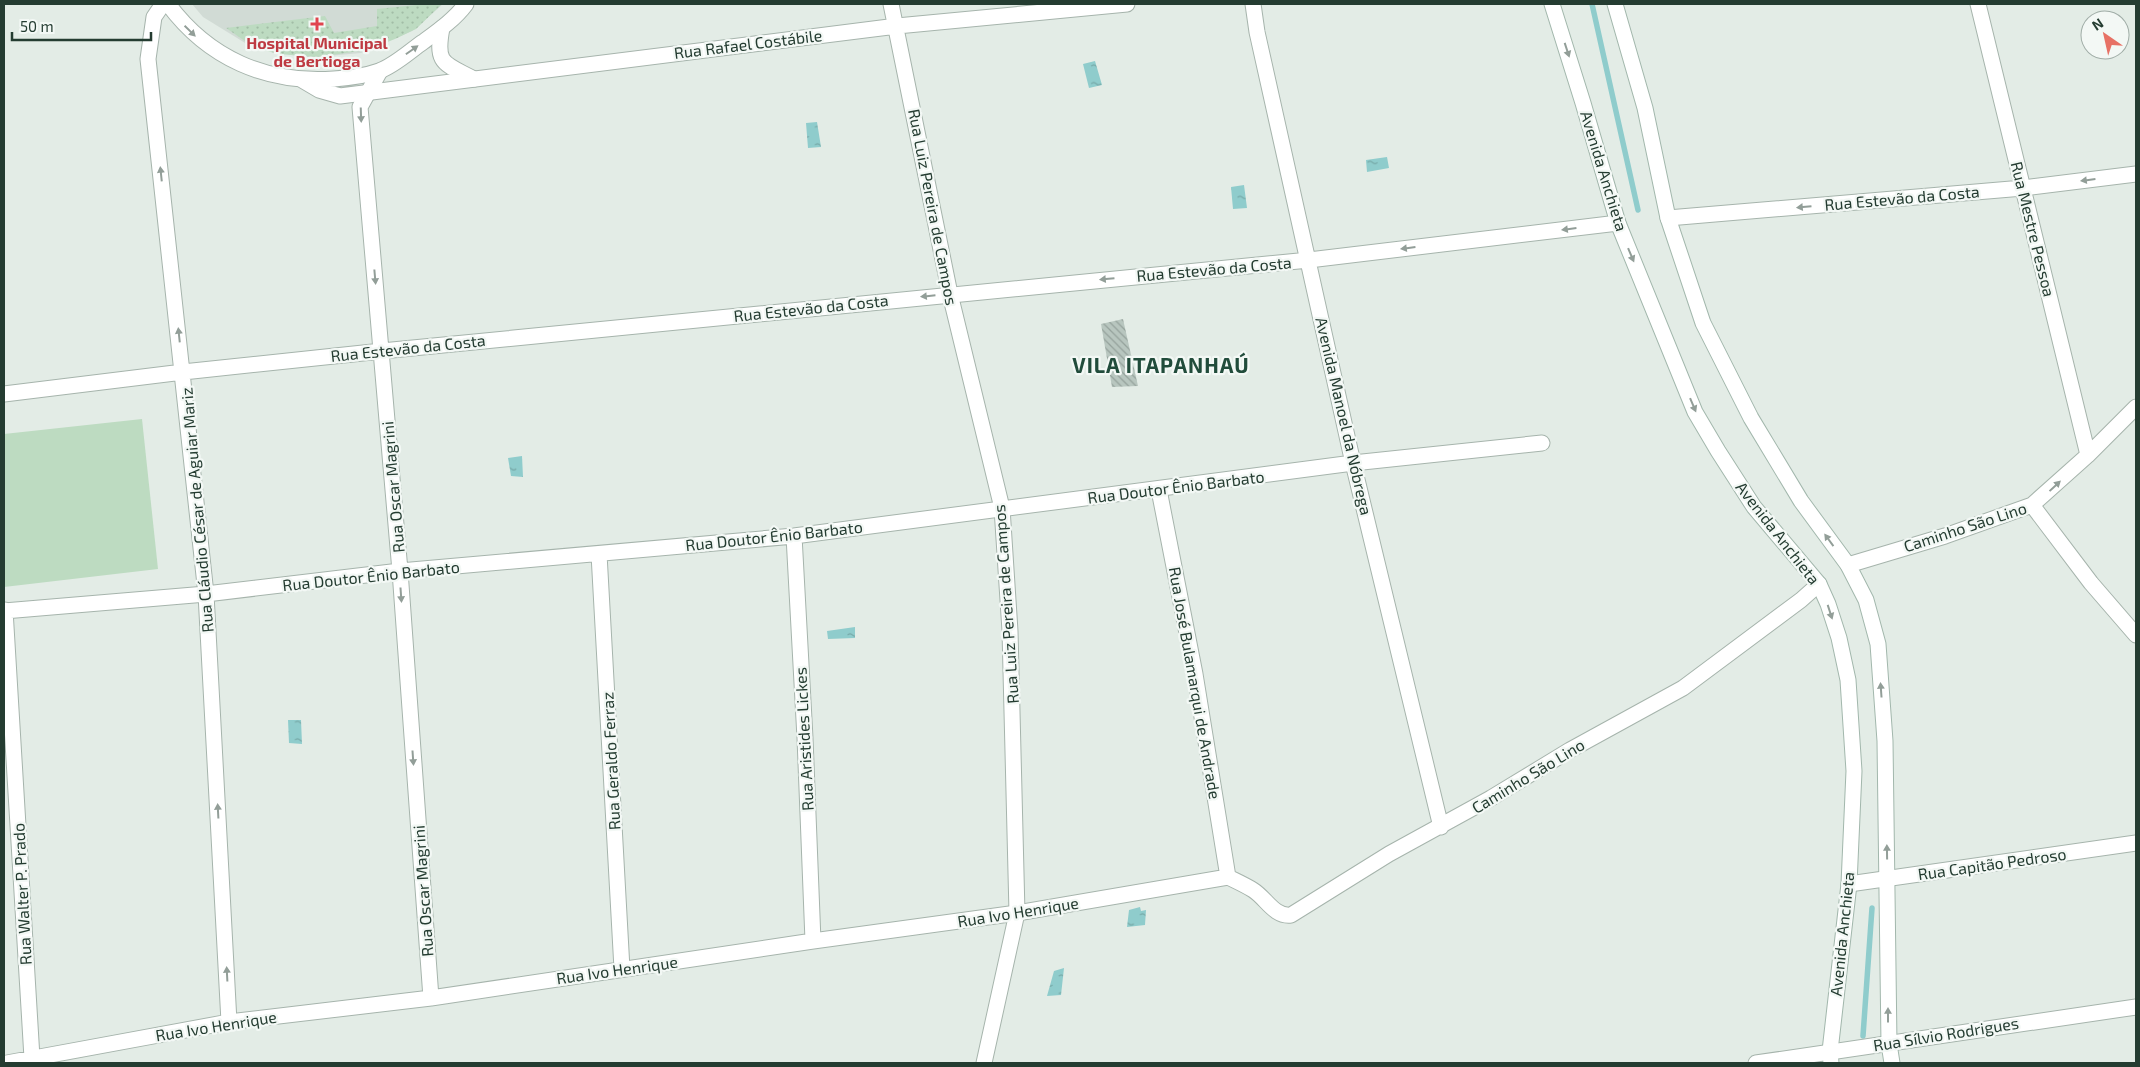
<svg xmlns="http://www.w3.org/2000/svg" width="2140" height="1067" font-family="'Exo 2',sans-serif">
	<defs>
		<pattern id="park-dots" width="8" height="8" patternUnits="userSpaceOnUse" patternTransform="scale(1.25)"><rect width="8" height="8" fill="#bddbc1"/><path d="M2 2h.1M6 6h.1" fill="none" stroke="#a2bda6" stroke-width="1.8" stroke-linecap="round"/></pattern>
		<pattern id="water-ripples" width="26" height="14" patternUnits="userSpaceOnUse" patternTransform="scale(1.25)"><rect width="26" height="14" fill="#8fcccc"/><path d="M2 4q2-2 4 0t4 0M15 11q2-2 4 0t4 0" fill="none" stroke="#75a7a6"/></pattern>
		<pattern id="building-back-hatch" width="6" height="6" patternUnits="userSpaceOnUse" patternTransform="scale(1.25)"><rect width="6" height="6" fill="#b8c6bf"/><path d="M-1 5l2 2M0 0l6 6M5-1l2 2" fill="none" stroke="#95a29c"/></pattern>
	</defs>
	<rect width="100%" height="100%" fill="#e3ece6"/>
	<!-- built -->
	<path fill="#d1dbd5" d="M 192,4 L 443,4 L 412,31 L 361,53 L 305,58 L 250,46 L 203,17 Z"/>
	<!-- park -->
	<path fill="url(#park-dots)" d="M 426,4 L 442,4 L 416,29 L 395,39 L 367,50 L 317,57 L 279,54 L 255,48 L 226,28 L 325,16 L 334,33 L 377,26 L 377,9 Z"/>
	<!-- pitch -->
	<path fill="#bddbc1" d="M 142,419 L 158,569 L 4,587 L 4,434 Z"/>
	<!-- water -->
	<path fill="url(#water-ripples)" d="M 1095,61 L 1102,85 L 1089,88 L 1083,64 Z
		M 817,122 L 821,147 L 808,148 L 806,123 Z
		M 1387,157 L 1389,168 L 1367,172 L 1366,160 Z
		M 1244,185 L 1247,208 L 1233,209 L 1231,187 Z
		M 522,456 L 523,477 L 511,476 L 508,458 Z
		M 855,627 L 855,638 L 828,639 L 827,631 Z
		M 288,720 L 301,720 L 302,744 L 289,743 Z
		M 1140,907 L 1141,911 L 1146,910 L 1145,925 L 1127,927 L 1129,910 Z
		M 1064,968 L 1061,995 L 1047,996 L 1054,971 Z"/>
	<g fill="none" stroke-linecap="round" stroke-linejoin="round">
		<!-- stream -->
		<path stroke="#8fcccc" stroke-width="5.5" d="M 1592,4 L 1638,210
			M 1863,1036 L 1872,908"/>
	</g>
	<!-- building -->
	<path fill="url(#building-back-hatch)" d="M 1123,319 L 1138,386 L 1112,387 L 1101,324 Z"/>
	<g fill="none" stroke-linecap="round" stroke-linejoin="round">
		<!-- minor casing -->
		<g stroke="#a6b4ac" stroke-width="17">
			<path id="minor" d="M 163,4 L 154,17 L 148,59 L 206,594 L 229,1022
				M 1253,4 L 1257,32 L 1353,463 L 1441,827
				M 1978,4 L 2088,455
				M 442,28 C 435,65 444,63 474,79
				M 380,71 L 360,107 L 400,571 L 431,998
				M 1668,218 L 2023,188 L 2136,174
				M 4,394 L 183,372 L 382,351 L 1309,260 L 1618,223
				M 1159,490 L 1195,674 L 1228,877
				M 2032,505 L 2091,583 L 2136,635
				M 794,536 L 805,738 L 813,941
				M 599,554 L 622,969
				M 1848,565 L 1945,536 L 2032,505 L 2088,455 L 2136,407
				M 5,610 L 32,1058
				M 4,611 L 206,594 L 400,571 L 794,536 L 1353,463 L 1542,443
				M 1228,877 C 1236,881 1245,885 1253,890 C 1266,898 1274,917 1291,915 L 1389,854 L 1491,798 L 1570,750 L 1683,688 L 1801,600 L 1819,584
				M 1849,884 L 2136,843
				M 7,1063 L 229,1022 L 431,998 L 813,941 L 1017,913 L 1228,877
				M 984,1063 L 1017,913
				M 1756,1063 L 2136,1007"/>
		</g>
		<!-- tertiary casing -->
		<g stroke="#a6b4ac" stroke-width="17">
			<path id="tertiary" d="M 168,4 C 208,58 266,84 334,79 C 348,78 365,76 379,71 C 394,66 410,51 423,42 C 438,31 455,19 466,4
				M 891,4 L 950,294 L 1002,508 L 1010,631 L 1017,913
				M 302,80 L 319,90 L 340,96 L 897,26 L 1127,4"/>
		</g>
		<!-- secondary casing -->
		<g stroke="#a2b7ac" stroke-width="17">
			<path id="secondary" d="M 1552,4 L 1583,103 L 1618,223 L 1695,412 L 1718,451 L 1754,507 L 1819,584 L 1828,604 L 1839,638 L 1848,680 L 1854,771 L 1849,884 L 1830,1051 L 1831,1063
				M 1615,4 L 1645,108 L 1668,218 L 1703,323 L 1751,418 L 1801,501 L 1848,565 L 1866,600 L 1878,644 L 1885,741 L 1889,1044 L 1892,1063"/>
		</g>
		<!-- minor -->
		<use href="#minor" stroke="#fff" stroke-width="15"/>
		<!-- tertiary -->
		<use href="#tertiary" stroke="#fff" stroke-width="15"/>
		<!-- secondary -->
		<use href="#secondary" stroke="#fff" stroke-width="15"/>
	</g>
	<!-- one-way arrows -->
	<defs><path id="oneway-solid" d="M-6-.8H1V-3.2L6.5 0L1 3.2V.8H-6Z" transform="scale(1.25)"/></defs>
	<g fill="#929e98">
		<use href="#oneway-solid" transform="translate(190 31) rotate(44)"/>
		<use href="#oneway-solid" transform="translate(412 50) rotate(-35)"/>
		<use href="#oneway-solid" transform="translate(1567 50) rotate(72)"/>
		<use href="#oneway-solid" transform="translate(361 115) rotate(88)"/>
		<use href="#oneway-solid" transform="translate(161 174) rotate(-96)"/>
		<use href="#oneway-solid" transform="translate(2088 180) rotate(173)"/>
		<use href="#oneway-solid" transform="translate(1804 207) rotate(175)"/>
		<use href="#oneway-solid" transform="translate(1569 229) rotate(173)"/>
		<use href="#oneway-solid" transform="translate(1408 248) rotate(173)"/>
		<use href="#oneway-solid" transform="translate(1631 255) rotate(67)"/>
		<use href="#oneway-solid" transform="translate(375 277) rotate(85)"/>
		<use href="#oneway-solid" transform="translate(1107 279) rotate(175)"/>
		<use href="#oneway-solid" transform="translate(928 296) rotate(174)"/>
		<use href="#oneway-solid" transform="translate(179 335) rotate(-96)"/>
		<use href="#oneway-solid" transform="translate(1693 405) rotate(67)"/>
		<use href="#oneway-solid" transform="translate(2055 486) rotate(-43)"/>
		<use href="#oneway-solid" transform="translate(1829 540) rotate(-126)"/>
		<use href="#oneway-solid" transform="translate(401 595) rotate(86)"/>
		<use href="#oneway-solid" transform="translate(1830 612) rotate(72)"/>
		<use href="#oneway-solid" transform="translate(1881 690) rotate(-94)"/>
		<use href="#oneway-solid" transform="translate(413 758) rotate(86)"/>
		<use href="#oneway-solid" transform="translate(218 811) rotate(-93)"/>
		<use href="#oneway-solid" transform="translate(1887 852) rotate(-91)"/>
		<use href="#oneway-solid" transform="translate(227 974) rotate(-93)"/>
		<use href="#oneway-solid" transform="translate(1888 1015) rotate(-90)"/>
	</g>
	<!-- markers -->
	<path fill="#e0444e" stroke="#f3f8f5" stroke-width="2" d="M314.5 16.5h5v5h5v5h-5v5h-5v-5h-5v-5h5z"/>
	<g text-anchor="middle" stroke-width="4.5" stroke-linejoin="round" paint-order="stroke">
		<!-- health labels -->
		<g font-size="16" font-weight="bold" fill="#be3a42" stroke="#f3f8f5">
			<text x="317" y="49">Hospital Municipal<tspan x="317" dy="18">de Bertioga</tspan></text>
		</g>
		<!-- street labels -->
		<g font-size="16" fill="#243c31" stroke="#f3f8f5">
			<text transform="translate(748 44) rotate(-7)" y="6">Rua Rafael Costábile</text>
			<text transform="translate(1604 171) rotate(73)" y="6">Avenida Anchieta</text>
			<text transform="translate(1902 198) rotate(-5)" y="6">Rua Estevão da Costa</text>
			<text transform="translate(933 207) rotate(79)" y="6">Rua Luiz Pereira de Campos</text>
			<text transform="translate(2033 229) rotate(76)" y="6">Rua Mestre Pessoa</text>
			<text transform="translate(1214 269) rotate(-5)" y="6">Rua Estevão da Costa</text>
			<text transform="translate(811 308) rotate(-6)" y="6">Rua Estevão da Costa</text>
			<text transform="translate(408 348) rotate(-6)" y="6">Rua Estevão da Costa</text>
			<text transform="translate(1344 416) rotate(77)" y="6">Avenida Manoel da Nóbrega</text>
			<text transform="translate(393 487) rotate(-95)" y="6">Rua Oscar Magrini</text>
			<text transform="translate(1176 487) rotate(-7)" y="6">Rua Doutor Ênio Barbato</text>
			<text transform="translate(197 510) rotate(-95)" y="6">Rua Cláudio César de Aguiar Mariz</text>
			<text transform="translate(1965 527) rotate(-18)" y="6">Caminho São Lino</text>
			<text transform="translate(1778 533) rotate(52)" y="6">Avenida Anchieta</text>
			<text transform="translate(774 536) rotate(-6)" y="6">Rua Doutor Ênio Barbato</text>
			<text transform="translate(371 576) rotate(-6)" y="6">Rua Doutor Ênio Barbato</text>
			<text transform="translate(1006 604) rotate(-94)" y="6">Rua Luiz Pereira de Campos</text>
			<text transform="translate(1195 683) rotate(80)" y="6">Rua José Bulamarqui de Andrade</text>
			<text transform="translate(804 739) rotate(-93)" y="6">Rua Aristides Lickes</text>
			<text transform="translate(611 761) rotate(-93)" y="6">Rua Geraldo Ferraz</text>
			<text transform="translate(1528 776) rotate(-31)" y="6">Caminho São Lino</text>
			<text transform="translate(1992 864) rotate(-8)" y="6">Rua Capitão Pedroso</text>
			<text transform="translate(423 891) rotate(-94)" y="6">Rua Oscar Magrini</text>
			<text transform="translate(22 894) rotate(-93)" y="6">Rua Walter P. Prado</text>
			<text transform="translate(1018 912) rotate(-9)" y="6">Rua Ivo Henrique</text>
			<text transform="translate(1842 934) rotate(-84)" y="6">Avenida Anchieta</text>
			<text transform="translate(617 970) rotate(-8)" y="6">Rua Ivo Henrique</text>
			<text transform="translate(216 1026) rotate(-9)" y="6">Rua Ivo Henrique</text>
			<text transform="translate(1946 1034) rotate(-9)" y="6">Rua Sílvio Rodrigues</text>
		</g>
		<!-- district labels -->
		<g font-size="21" font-weight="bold" letter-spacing="1" fill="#214c3b" stroke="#f3f8f5">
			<text x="1161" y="373">VILA ITAPANHAÚ</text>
		</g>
	</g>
	<!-- border -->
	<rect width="2140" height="1067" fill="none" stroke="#243c31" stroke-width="10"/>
	<!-- north arrow -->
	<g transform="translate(2105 35) rotate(326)"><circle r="24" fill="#f3f8f5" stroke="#a0ada7"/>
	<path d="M0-4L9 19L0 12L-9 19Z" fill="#e77165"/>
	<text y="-8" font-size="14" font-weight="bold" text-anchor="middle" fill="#243c31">N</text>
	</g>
	<!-- scale -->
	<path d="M12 32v8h139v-8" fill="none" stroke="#243c31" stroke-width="2.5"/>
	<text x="20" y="32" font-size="15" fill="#243c31" stroke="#f3f8f5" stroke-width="4" paint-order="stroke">50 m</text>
</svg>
